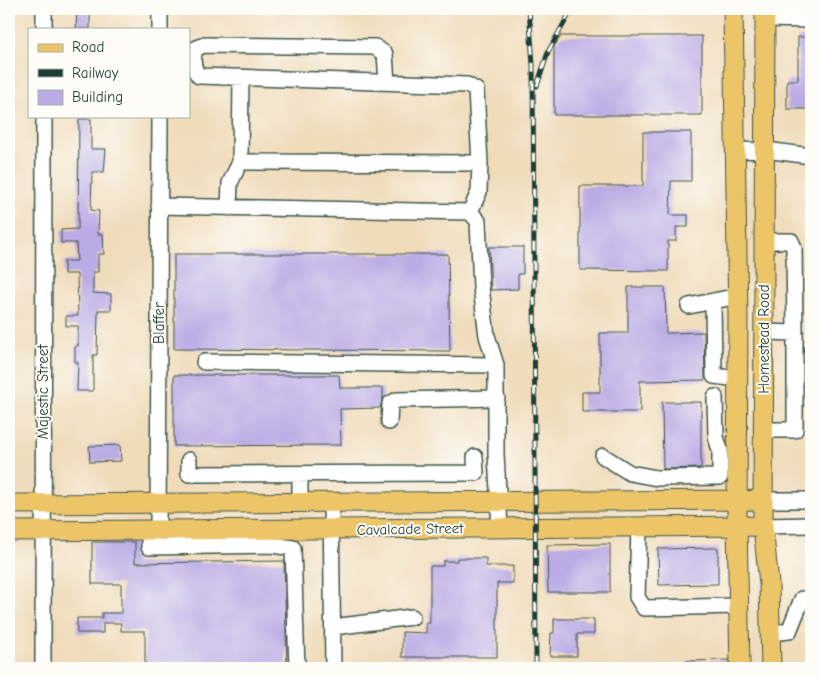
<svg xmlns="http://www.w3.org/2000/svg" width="820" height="677" font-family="'Comic Neue',sans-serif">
	<rect width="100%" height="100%" fill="#fdfcf7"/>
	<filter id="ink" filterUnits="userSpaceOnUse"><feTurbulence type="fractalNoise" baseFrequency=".02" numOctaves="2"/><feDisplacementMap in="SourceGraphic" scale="10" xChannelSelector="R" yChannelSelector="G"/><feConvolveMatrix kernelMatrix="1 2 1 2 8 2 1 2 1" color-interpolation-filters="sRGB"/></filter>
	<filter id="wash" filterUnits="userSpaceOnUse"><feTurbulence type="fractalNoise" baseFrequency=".0096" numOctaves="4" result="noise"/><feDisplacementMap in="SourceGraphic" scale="20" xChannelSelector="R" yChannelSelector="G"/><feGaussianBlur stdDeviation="1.12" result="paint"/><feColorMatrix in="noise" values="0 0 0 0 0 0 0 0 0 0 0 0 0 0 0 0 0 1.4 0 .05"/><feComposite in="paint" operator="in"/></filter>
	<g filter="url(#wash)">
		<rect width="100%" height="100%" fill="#f0dcbb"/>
		<g id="blocks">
			<!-- building -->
			<path fill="#bbabe5" d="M 77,9 L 90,9 L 90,29 L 76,29 Z
				M 561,36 L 702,36 L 702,115 L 554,115 L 554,47 Z
				M 798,37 L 811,37 L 811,109 L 787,109 L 787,80 L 798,80 Z
				M 79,119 L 91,119 L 91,149 L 106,149 L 104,172 L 92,172 L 91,210 L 99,211 L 98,234 L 103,234 L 104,254 L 98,254 L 98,272 L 93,272 L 93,293 L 111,294 L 111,310 L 98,310 L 97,355 L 93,355 L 93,391 L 77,391 L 78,362 L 75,362 L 75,346 L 78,346 L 78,326 L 66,326 L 66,316 L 78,316 L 77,274 L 64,274 L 64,261 L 77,261 L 76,243 L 61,243 L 61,230 L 78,229 Z
				M 643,132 L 691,132 L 691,181 L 671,181 L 670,215 L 688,215 L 688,227 L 676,227 L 676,241 L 668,241 L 668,271 L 580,270 L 580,186 L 643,186 Z
				M 489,247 L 523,247 L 523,274 L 518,274 L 518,289 L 491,290 Z
				M 174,254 L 448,254 L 450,351 L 174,349 Z
				M 628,287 L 665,287 L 666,333 L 704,332 L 705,380 L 640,381 L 640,412 L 582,412 L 582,392 L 600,392 L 600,333 L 628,333 Z
				M 174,375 L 339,375 L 340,388 L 383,388 L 383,398 L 380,408 L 340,409 L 341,445 L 174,446 Z
				M 662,402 L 701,402 L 701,468 L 663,469 Z
				M 120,445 L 121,461 L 90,462 L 89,446 Z
				M 92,542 L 135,542 L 135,563 L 284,561 L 287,668 L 145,668 L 145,631 L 121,631 L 121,623 L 103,623 L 103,633 L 77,633 L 77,618 L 102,618 L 102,613 L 121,613 L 121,584 L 92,584 Z
				M 610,544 L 610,592 L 548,592 L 547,545 Z
				M 718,548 L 718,584 L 659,585 L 658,549 Z
				M 457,558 L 486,558 L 486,566 L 513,566 L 513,583 L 497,583 L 497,657 L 402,657 L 402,632 L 426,633 L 426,623 L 430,623 L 430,566 L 443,566 L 443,561 L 457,561 Z
				M 554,619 L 594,619 L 594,634 L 577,634 L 577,656 L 550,656 L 551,633 L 554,633 Z
				M 729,660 L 729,668 L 687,668 L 687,661 Z"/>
		</g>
	</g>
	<g filter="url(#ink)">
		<use href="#blocks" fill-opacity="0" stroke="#3e5548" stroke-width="1"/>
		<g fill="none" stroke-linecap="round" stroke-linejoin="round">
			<!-- minor casing -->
			<g stroke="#3e5548" stroke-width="18">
				<path id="minor" d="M 44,9 L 44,29
					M 160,9 L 160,29
					M 765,19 L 811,20
					M 241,77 L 240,162 L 480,163
					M 387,82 L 385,54 L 375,47 L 204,45 L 195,49 C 192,59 192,68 199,76 L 467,85 L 476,90 L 480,163 L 479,192 L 470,212
					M 160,116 L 158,529 L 149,540 L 149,547 L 272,545 L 293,548 L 297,668
					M 736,150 L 773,151 L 811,156
					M 159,206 L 470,212 L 478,221 L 481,287 L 487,336 L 496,365 L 496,454 L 500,528
					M 229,208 L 230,183 L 240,162
					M 764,241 L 791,241 L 794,248 L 795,333
					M 713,301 L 714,376 L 738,379
					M 689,306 L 738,296
					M 204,362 L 496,365
					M 389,422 L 390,404 L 397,400 L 497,398
					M 764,430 L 795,430 L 795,333 L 765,332
					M 603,456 L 630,473 L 657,478 L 720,477 L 720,450 L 716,437 L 715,397
					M 189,460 L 189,474 L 476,473 L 475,457
					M 300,475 L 300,503
					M 763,500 L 811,500
					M 331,503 L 333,668
					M 763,526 L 811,525
					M 639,527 L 637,597 L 644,608 L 739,606
					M 333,627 L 412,617
					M 771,633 L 789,631 L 802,599 L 811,599
					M 43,668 L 44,116"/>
			</g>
			<!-- major casing -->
			<g stroke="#3e5548" stroke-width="21">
				<path id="major" d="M 733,9 L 738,317 L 737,525 L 740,668
					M 765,9 L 763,526 L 769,584 L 771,668
					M 9,504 L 763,500
					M 9,531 L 763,526"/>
			</g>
			<!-- minor -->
			<use href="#minor" stroke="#fff" stroke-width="15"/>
			<!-- major -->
			<use href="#major" stroke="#edc569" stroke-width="19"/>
			<!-- rail casing -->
			<g stroke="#1f3d34" stroke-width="5">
				<path id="rail" d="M 529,9 L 533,65 L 536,668
					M 537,86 L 548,52 L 572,9"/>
			</g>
			<!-- rail -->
			<use href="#rail" stroke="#fdfcf7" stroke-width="3" stroke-dasharray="9" stroke-linecap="butt"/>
		</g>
	</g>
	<g text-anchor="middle" stroke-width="4" stroke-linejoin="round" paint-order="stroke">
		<!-- street labels -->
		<g font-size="15" fill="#1f3d34" stroke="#fdfcf7">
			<text transform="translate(159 323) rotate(-90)" y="5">Blaffer</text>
			<text transform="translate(764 339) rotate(-90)" y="5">Homestead Road</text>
			<text transform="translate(43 392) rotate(-90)" y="5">Majestic Street</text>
			<text transform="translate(410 529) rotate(-1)" y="5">Cavalcade Street</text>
		</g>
	</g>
	<!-- margin -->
	<rect width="820" height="677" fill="none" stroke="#fdfcf7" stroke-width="30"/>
	<!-- legend -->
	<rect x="28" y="28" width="162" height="90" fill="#fdfcf7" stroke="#a4b0a9"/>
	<rect x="38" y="44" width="25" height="8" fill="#edc569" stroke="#a4b0a9"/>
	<text x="72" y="52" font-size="15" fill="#1f3d34">Road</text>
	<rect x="38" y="69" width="25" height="8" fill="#1f3d34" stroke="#a4b0a9"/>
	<text x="72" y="78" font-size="15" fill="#1f3d34">Railway</text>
	<rect x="38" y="90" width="25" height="15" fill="#bbabe5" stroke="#a4b0a9"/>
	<text x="72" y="102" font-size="15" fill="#1f3d34">Building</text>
</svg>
